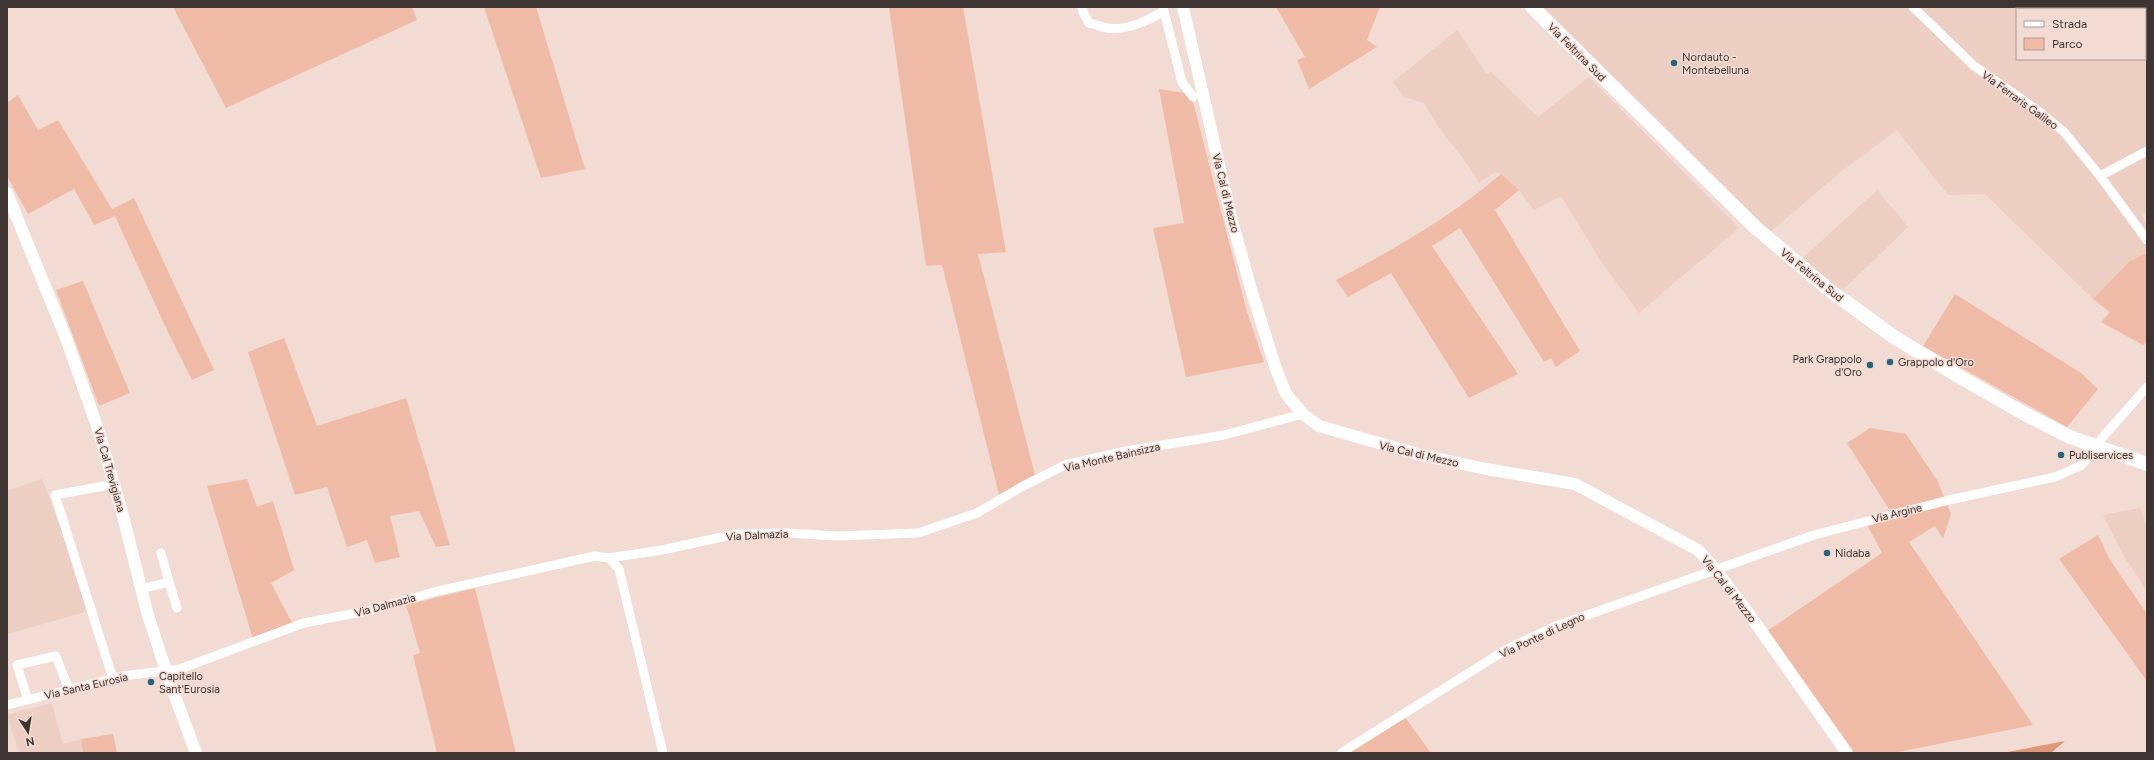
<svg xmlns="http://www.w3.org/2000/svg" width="2154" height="760" font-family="Figtree,sans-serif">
	<rect width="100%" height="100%" fill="#f1dbd3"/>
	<!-- built -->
	<path fill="#eccec2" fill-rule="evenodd" d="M 1544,7 L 2147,7 L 2147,212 L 2141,214 L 2147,226 L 2147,253 L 2130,261 L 2093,299 L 1985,194 L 1948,195 L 1897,130 L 1842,171 L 1770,232 ZM 2017,9 L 2145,9 L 2145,59 L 2017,59 Z
		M 1457,30 L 1487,74 L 1491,72 L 1538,117 L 1589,77 L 1739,228 L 1639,313 L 1602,263 L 1561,196 L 1534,210 L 1519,190 L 1496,171 L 1479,183 L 1471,169 L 1437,125 L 1424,103 L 1404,97 L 1393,82 Z
		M 1877,190 L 1908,227 L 1842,291 L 1802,259 Z
		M 42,479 L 60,526 L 89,611 L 7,634 L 7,491 Z
		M 2140,508 L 2147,527 L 2147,591 L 2122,553 L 2103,515 Z
		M 52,703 L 63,744 L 81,739 L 83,753 L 19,753 L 7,715 Z"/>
	<!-- green -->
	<path fill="#f0bba6" d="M 173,7 L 412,7 L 417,20 L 226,108 Z
		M 484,7 L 536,7 L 585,169 L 541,178 Z
		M 889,7 L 963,7 L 1006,252 L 978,254 L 1035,475 L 999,495 L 942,265 L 926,266 Z
		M 1276,7 L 1380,7 L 1367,40 L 1377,47 L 1309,89 L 1297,60 L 1305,57 Z
		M 1159,89 L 1191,94 L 1247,312 L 1264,362 L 1186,377 L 1153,228 L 1184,223 Z
		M 18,95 L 38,130 L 58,120 L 112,209 L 134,198 L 214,370 L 192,380 L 166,328 L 115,216 L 94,225 L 74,189 L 28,214 L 7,176 L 7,103 Z
		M 1501,174 L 1519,190 L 1495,210 L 1580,351 L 1556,367 L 1551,358 L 1544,362 L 1460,228 L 1432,246 L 1518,374 L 1469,398 L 1391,273 L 1348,297 L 1336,280 C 1394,249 1451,217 1501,174 Z
		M 2147,253 L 2147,342 L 2143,345 L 2101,322 L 2110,312 L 2093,299 L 2130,261 Z
		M 83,281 L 130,393 L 99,406 L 56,290 Z
		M 1955,294 L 2081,373 L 2098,389 L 2067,427 L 1923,346 Z
		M 284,338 L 317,426 L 406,398 L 450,545 L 436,547 L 419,511 L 390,516 L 400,557 L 375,563 L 367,540 L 347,547 L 327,487 L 295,495 L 248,352 Z
		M 1870,428 L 1906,434 L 1937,480 L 1951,514 L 1943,539 L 1935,526 L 1909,542 L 2033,725 L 1893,753 L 1852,753 L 1767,631 L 1882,553 L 1864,519 L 1892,514 L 1847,443 Z
		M 247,479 L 257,507 L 273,501 L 294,570 L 271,583 L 292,623 L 253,639 L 207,486 Z
		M 2098,535 L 2110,560 L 2147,614 L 2147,681 L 2059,559 Z
		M 475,588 L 516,753 L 437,753 L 413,655 L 420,653 L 406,605 Z
		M 1402,713 L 1431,753 L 1338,753 Z
		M 113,734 L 117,753 L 83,753 L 81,739 Z"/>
	<!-- forest -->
	<path fill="#de977a" d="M 2065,741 L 2051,753 L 2002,753 Z"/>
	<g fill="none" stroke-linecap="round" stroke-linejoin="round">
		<!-- street -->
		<path stroke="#fff" stroke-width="9" d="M 1082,7 L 1083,12 L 1089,23 C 1095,24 1101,27 1107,28 C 1127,31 1147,21 1164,11
			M 1163,7 L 1182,82 L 1193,97
			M 1913,7 L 1973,65 L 2041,113 L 2064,132 L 2100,176 L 2147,240
			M 2100,176 L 2147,151
			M 2101,439 L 2147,387
			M 161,553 L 169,582
			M 609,558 L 662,550 L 736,534 L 787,533 L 838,536 L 918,533 L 977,513 L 1023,486 L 1065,465 L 1126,451 L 1224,435 L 1303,414
			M 141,589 L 169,582 L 177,608
			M 113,679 L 55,495 L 115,484
			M 28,700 L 17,665 L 56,656 L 69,690
			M 7,705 L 123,676 L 180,669 L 304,623 L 367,611 L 438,591 L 595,556 L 609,558 L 619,569 L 663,753
			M 1341,753 L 1507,649 L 1556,626 L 1814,535 L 1949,500 L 2055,477 L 2080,466 L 2087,459 L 2094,446"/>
		<!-- secondary -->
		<path stroke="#fff" stroke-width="12" d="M 1183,7 L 1232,221 L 1251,289 L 1276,369 L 1286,394 L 1303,414 L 1319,426 L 1421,455 L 1486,469 L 1575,484 L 1698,550 L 1716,570 L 1752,618 L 1847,753
			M 7,193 L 66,338 L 99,432 L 122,512 L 147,612 L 169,680 L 196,753"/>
		<!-- primary -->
		<path stroke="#fff" stroke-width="14" d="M 1532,7 L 1755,227 L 1828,289 L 1894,337 L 1960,377 L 2023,413 L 2070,437 L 2147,464"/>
	</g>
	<!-- markers -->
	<g fill="#27637a" stroke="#f1dbd3" stroke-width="1.5">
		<circle cx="1674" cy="63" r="4"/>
		<circle cx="1890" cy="362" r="4"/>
		<circle cx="1870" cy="365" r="4"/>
		<circle cx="2061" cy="455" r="4"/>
		<circle cx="1827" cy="553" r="4"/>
		<circle cx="151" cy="682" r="4"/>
	</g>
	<g text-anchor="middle" stroke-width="3" stroke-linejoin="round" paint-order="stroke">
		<!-- street labels -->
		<g font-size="11" fill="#3e3532" stroke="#f1dbd3">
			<text transform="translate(1577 52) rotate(45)" y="4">Via Feltrina Sud</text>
			<text transform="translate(2020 100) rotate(36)" y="4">Via Ferraris Galileo</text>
			<text transform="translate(1226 193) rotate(76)" y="4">Via Cal di Mezzo</text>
			<text transform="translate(1812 275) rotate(39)" y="4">Via Feltrina Sud</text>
			<text transform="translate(1419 454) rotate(13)" y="4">Via Cal di Mezzo</text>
			<text transform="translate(1112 457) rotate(-13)" y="4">Via Monte Bainsizza</text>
			<text transform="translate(110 470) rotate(74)" y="4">Via Cal Trevigiana</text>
			<text transform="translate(1897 513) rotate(-14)" y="4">Via Argine</text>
			<text transform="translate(757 535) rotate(-3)" y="4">Via Dalmazia</text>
			<text transform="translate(1729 589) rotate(52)" y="4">Via Cal di Mezzo</text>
			<text transform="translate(385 605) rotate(-15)" y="4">Via Dalmazia</text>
			<text transform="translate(1542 635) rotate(-25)" y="4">Via Ponte di Legno</text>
			<text transform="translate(86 686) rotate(-13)" y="4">Via Santa Eurosia</text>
		</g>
		<!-- poi labels -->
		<g font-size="11" fill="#3e3532" stroke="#f1dbd3" text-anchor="start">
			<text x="1682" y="61">Nordauto -<tspan x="1682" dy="13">Montebelluna</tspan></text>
			<text x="1862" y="363" text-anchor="end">Park Grappolo<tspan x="1862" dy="13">d'Oro</tspan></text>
			<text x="1898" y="366">Grappolo d'Oro</text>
			<text x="2069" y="459">Publiservices</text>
			<text x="1835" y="557">Nidaba</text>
			<text x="159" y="680">Capitello<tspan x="159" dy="13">Sant'Eurosia</tspan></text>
		</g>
	</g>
	<!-- border -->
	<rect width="2154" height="760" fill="none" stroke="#3e3532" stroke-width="16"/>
	<!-- legend -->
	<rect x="2016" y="8" width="130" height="52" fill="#f1dbd3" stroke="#a99993"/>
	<rect x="2024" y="21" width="20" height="6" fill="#ffffff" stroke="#a99993"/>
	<text x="2052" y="28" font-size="12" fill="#3e3532">Strada</text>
	<rect x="2024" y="38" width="20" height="12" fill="#f0bba6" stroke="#a99993"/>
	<text x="2052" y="48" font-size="12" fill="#3e3532">Parco</text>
	<!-- north arrow -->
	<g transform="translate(28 732) rotate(168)" stroke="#f1dbd3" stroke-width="3" paint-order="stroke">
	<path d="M0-3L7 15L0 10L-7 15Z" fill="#3e3532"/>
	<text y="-6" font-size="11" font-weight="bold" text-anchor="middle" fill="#3e3532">N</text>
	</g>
</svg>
